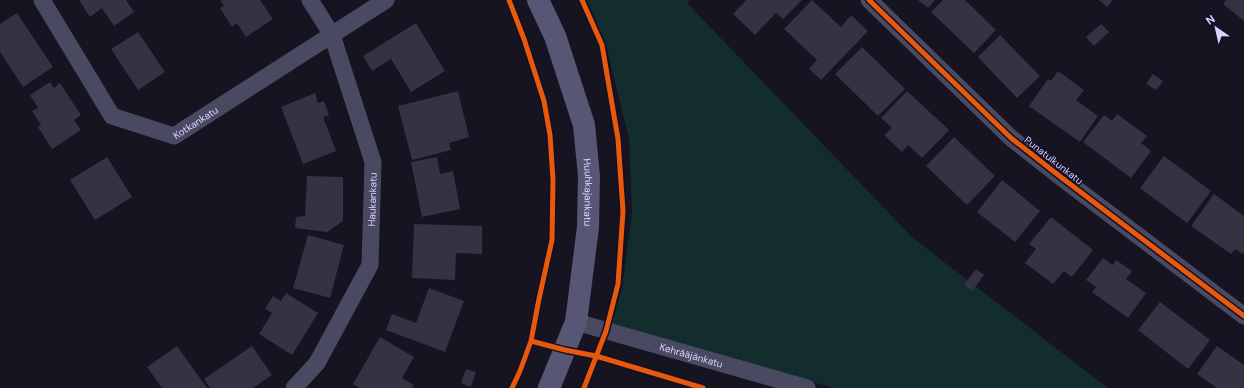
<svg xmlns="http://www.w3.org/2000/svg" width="1244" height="388" font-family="'DM Sans',sans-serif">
	<rect width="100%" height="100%" fill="#161421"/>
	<!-- green -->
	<path fill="#132c2d" d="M 587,0 L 690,0 L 687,3 L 913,238 L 1108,388 L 833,388 L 610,323 L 622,288 L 632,212 L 629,139 L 606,45 Z"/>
	<!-- building -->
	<path fill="#343243" d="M 79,0 L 126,0 L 134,12 L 114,26 L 102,8 L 90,17 Z
		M 220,0 L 260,0 L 273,19 L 246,37 L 237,23 L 232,27 L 220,8 L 224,6 Z
		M 746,0 L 802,0 L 783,19 L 776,13 L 755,35 L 733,14 Z
		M 812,0 L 841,27 L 851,15 L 868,31 L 821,80 L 809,69 L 817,60 L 784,29 Z
		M 918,0 L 935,0 L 928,8 Z
		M 943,0 L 965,0 L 996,30 L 974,53 L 931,12 Z
		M 1099,0 L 1113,0 L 1107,7 Z
		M 1226,0 L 1244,0 L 1244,21 L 1223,4 Z
		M 17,13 L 53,67 L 23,87 L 0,52 L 0,24 Z
		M 416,23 L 445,71 L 411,92 L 391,59 L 372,71 L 363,56 Z
		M 1101,24 L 1109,32 L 1094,46 L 1086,37 Z
		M 138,32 L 165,72 L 138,90 L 111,49 Z
		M 1000,35 L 1040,76 L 1017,98 L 978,57 Z
		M 862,47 L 905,89 L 878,116 L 835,74 Z
		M 1058,71 L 1084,90 L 1076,100 L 1098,116 L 1080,142 L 1029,106 L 1048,79 L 1051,81 Z
		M 1153,74 L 1163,81 L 1156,90 L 1146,84 Z
		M 50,82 L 54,88 L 60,83 L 81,115 L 74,120 L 81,130 L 52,149 L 38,127 L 41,125 L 32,111 L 38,108 L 30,95 Z
		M 458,91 L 469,137 L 449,143 L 451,150 L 412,160 L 398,106 Z
		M 907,91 L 949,130 L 922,158 L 908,145 L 902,152 L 884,135 L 892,128 L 881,118 Z
		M 315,93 L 318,103 L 324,101 L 329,115 L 323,117 L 336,151 L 303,164 L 281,107 Z
		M 1117,114 L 1147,136 L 1141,143 L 1151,151 L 1131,178 L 1083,142 L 1104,115 L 1112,121 Z
		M 954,137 L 995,176 L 967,205 L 926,166 Z
		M 1164,156 L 1211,191 L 1187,223 L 1140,188 Z
		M 107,157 L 132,197 L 95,220 L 70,180 Z
		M 437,157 L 440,174 L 453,171 L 460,209 L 422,217 L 411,162 Z
		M 307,176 L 343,177 L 343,221 L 327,232 L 295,228 L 296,217 L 305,216 Z
		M 1002,180 L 1040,211 L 1015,242 L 977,212 Z
		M 1214,194 L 1244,216 L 1244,252 L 1243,254 L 1235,249 L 1231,254 L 1191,226 Z
		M 1051,217 L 1093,250 L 1072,277 L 1064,271 L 1053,284 L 1025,263 L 1036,249 L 1029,244 Z
		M 414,224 L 482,226 L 482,254 L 456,253 L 455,280 L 412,278 Z
		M 308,235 L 344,245 L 330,298 L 293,288 Z
		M 1103,258 L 1113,265 L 1116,260 L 1132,271 L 1126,279 L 1146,293 L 1128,318 L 1092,292 L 1096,287 L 1086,280 Z
		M 976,269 L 984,275 L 972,291 L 964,285 Z
		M 429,288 L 464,301 L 445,352 L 386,330 L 392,314 L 416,323 Z
		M 286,293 L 318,313 L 292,355 L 259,334 L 272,313 L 265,309 L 273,296 L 281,301 Z
		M 1160,302 L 1210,340 L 1188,369 L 1138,330 Z
		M 380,337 L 414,357 L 402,378 L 414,385 L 412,388 L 359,388 L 353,384 Z
		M 177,346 L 207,388 L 162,388 L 147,367 Z
		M 252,346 L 272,375 L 253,388 L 210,388 L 204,379 Z
		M 1217,346 L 1244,365 L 1244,388 L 1217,388 L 1197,374 Z
		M 466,369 L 476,372 L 471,387 L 461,383 Z"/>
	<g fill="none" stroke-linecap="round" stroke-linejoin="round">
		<!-- street -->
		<g stroke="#4a4962" stroke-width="17">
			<path id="s1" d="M 42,0 L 112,116 L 174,136 L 386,0"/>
			<path d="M 869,0 L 1011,138 L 1062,178 L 1244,316"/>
			<path id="s2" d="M 576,322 L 807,388"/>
			<path id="s3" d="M 294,388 L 317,363 L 370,265 L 373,162 L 332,35 L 310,0"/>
		</g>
		<!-- secondary -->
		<path stroke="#575674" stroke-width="22" id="s4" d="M 538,0 L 555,36 L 584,125 L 589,176 L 588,227 L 576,322 L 549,388"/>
		<!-- cycleway casing -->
		<g stroke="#130f26" stroke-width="8">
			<path id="cycleway" d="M 509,0 L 524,39 L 544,101 L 550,135 L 553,180 L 552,240 L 539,299 L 531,341 L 520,371 L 512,388
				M 582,0 L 602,45 L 618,139 L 623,211 L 618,284 L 606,331 L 584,388
				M 869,0 L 1011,138 L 1062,178 L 1244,316
				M 531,341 L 565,350 L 596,356 L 703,388"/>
		</g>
		<!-- cycleway -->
		<use href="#cycleway" stroke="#e8590c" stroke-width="5"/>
	</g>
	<g text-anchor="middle" stroke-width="3" stroke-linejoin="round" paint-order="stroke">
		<!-- street labels -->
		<g font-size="10" fill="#d9d4ff" stroke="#130f26">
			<text dy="4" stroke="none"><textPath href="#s1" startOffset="226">Kotkankatu</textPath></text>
			<text transform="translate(1054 160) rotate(38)" y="4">Punatulkunkatu</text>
			<text dy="4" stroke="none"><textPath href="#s4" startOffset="201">Huuhkajankatu</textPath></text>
			<text dy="4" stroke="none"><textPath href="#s3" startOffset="211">Haukankatu</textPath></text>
			<text dy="4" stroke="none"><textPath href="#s2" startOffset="120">Kehrääjänkatu</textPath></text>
		</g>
	</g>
	<!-- north arrow -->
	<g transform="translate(1216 28) rotate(326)" stroke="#130f26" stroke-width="3" paint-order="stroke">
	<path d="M0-3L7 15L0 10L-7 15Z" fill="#d9d4ff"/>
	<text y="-6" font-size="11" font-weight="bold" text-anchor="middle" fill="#d9d4ff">N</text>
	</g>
</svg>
